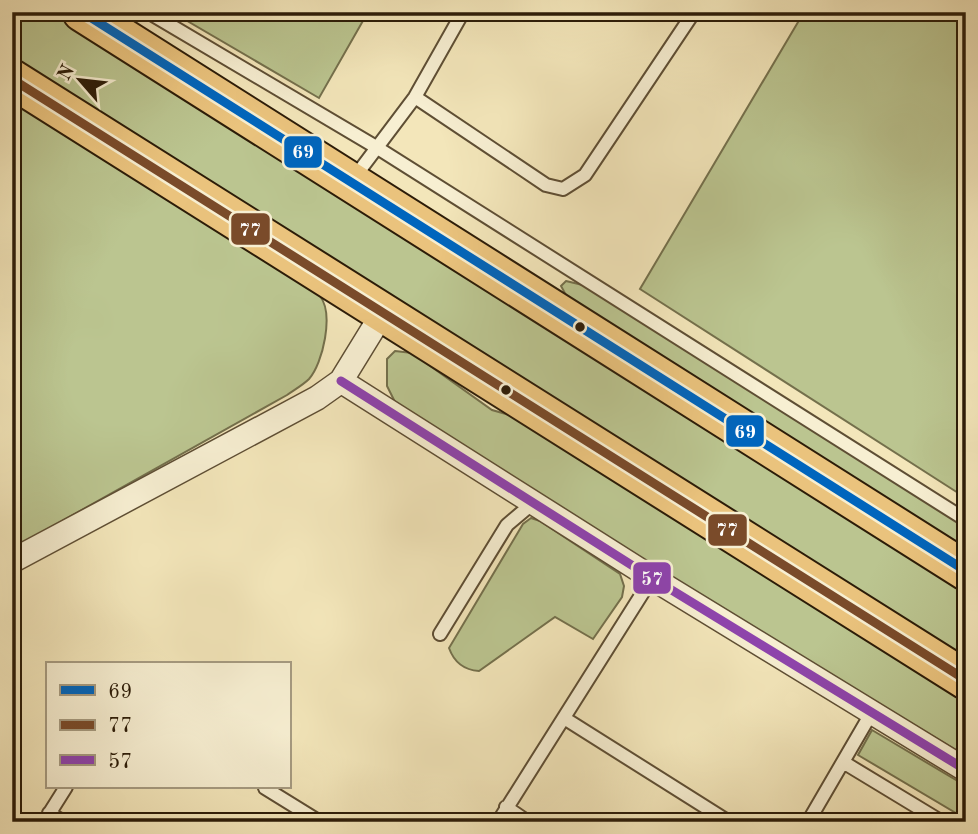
<svg xmlns="http://www.w3.org/2000/svg" width="978" height="834" font-family="'Old Standard TT',serif">
	<rect width="100%" height="100%" fill="#f3e6ba"/>
	<filter id="stains"><feTurbulence type="fractalNoise" baseFrequency=".00286" numOctaves="4"/><feColorMatrix values="0 0 0 0 .2 0 0 0 0 .09 0 0 0 0 .02 0 0 0 .5 -.17"/></filter>
	<radialGradient id="worn" r=".72"><stop offset=".6" stop-color="#630" stop-opacity="0"/><stop offset="1" stop-color="#630" stop-opacity=".3"/></radialGradient>
	<!-- green -->
	<path fill="#bbc590" stroke="#74704c" stroke-width="2" d="M 12,12 L 58,12 L 966,580 L 966,664 L 12,65 Z
		M 172,12 L 368,12 L 319,98 Z
		M 804,12 L 966,12 L 966,498 L 640,289 Z
		M 12,94 L 305,281 C 310,286 316,291 320,296 C 334,314 323,363 309,379 C 303,385 294,390 287,395 L 12,549 Z
		M 566,281 L 595,288 L 965,526 L 966,556 L 573,308 L 561,286 Z
		M 395,351 L 412,353 L 492,410 L 545,425 L 966,694 L 966,756 L 665,576 L 396,404 L 387,386 L 387,359 Z
		M 531,518 L 540,521 L 620,574 L 624,586 L 622,597 L 593,639 L 555,617 L 479,671 C 464,670 454,662 449,648 L 523,524 Z
		M 872,730 L 966,786 L 966,819 L 858,755 Z"/>
	<g fill="none" stroke-linecap="round" stroke-linejoin="round">
		<!-- lane casing -->
		<g stroke="#5e4e34" stroke-width="16">
			<path id="lane" d="M 148,12 L 376,147 L 966,520
				M 415,97 L 546,185 L 563,189 L 585,175 L 694,12
				M 354,178 L 415,97 L 463,12
				M 440,634 L 507,525 L 533,503
				M 564,718 L 729,822
				M 843,762 L 942,822
				M 265,788 L 320,822
				M 506,807 L 528,822
				M 49,813 L 64,822
				M 44,822 L 66,787
				M 498,822 L 652,578
				M 808,822 L 872,712"/>
		</g>
		<!-- street casing -->
		<g stroke="#5e4e34" stroke-width="26">
			<path id="street" d="M 341,381 L 652,578 L 966,770
				M 12,561 L 317,398 L 341,381 L 384,311"/>
		</g>
		<!-- highway casing -->
		<g stroke="#2c1c08" stroke-width="42">
			<path id="highway" d="M 82,12 L 966,571
				M 12,79 L 966,680"/>
		</g>
		<!-- lane -->
		<use href="#lane" stroke="#f7efd2" stroke-width="12"/>
		<!-- street -->
		<use href="#street" stroke="#f7efd2" stroke-width="23"/>
		<!-- highway -->
		<use href="#highway" stroke="#eac37d" stroke-width="38"/>
		<!-- bus-1 casing -->
		<g stroke="#f7efd2" stroke-width="14">
			<path id="bus-1" d="M 82,12 L 966,571"/>
		</g>
		<!-- bus-2 casing -->
		<g stroke="#f7efd2" stroke-width="14">
			<path id="bus-2" d="M 12,79 L 966,680"/>
		</g>
		<!-- bus-3 casing -->
		<g stroke="#f7efd2" stroke-width="14">
			<path id="bus-3" d="M 341,381 L 652,578 L 966,770"/>
		</g>
		<!-- bus-1 -->
		<use href="#bus-1" stroke="#0065bd" stroke-width="9"/>
		<!-- bus-2 -->
		<use href="#bus-2" stroke="#7a4b2a" stroke-width="9"/>
		<!-- bus-3 -->
		<use href="#bus-3" stroke="#8e44ad" stroke-width="9"/>
	</g>
	<!-- markers -->
	<g fill="#2c1c08" stroke="#f7efd2" stroke-width="2.5">
		<circle cx="580" cy="327" r="6"/>
		<circle cx="506" cy="390" r="6"/>
	</g>
	<g stroke="#f7efd2" stroke-width="2.5">
		<rect x="283" y="135" width="40" height="34" rx="7" fill="#0065bd"/>
		<rect x="230" y="212" width="41" height="34" rx="7" fill="#7a4b2a"/>
		<rect x="725" y="414" width="40" height="34" rx="7" fill="#0065bd"/>
		<rect x="707" y="513" width="41" height="34" rx="7" fill="#7a4b2a"/>
		<rect x="632" y="561" width="40" height="34" rx="7" fill="#8e44ad"/>
	</g>
	<g font-size="19" text-anchor="middle" font-weight="bold" fill="#fff">
		<text x="303" y="158">69</text>
		<text x="250" y="236">77</text>
		<text x="745" y="438">69</text>
		<text x="727" y="536">77</text>
		<text x="652" y="585">57</text>
	</g>
	<!-- margin -->
	<rect width="978" height="834" fill="none" stroke="#f3e6ba" stroke-width="42"/>
	<rect x="14" y="14" width="950" height="806" fill="none" stroke="#2c1c08" stroke-width="3.5"/>
	<rect x="21" y="21" width="936" height="792" fill="none" stroke="#2c1c08" stroke-width="2"/>
	<!-- legend -->
	<rect x="46" y="662" width="245" height="126" fill="#f7efd2" stroke="#a69b81" stroke-width="2"/>
	<rect x="60" y="685" width="35" height="10" fill="#0065bd" stroke="#a69b81" stroke-width="2"/>
	<text x="108" y="698" font-size="21" fill="#2c1c08">69</text>
	<rect x="60" y="720" width="35" height="10" fill="#7a4b2a" stroke="#a69b81" stroke-width="2"/>
	<text x="108" y="732" font-size="21" fill="#2c1c08">77</text>
	<rect x="60" y="755" width="35" height="10" fill="#8e44ad" stroke="#a69b81" stroke-width="2"/>
	<text x="108" y="768" font-size="21" fill="#2c1c08">57</text>
	<!-- north arrow -->
	<g transform="translate(80 80) rotate(298)" stroke="#f7efd2" stroke-width="5" paint-order="stroke">
	<path d="M0-5L12 26L0 18L-12 26Z" fill="#2c1c08"/>
	<text y="-10" font-size="19" font-weight="bold" text-anchor="middle" fill="#2c1c08">N</text>
	</g>
	<rect width="100%" height="100%" filter="url(#stains)"/>
	<rect width="100%" height="100%" fill="url(#worn)"/>
</svg>
